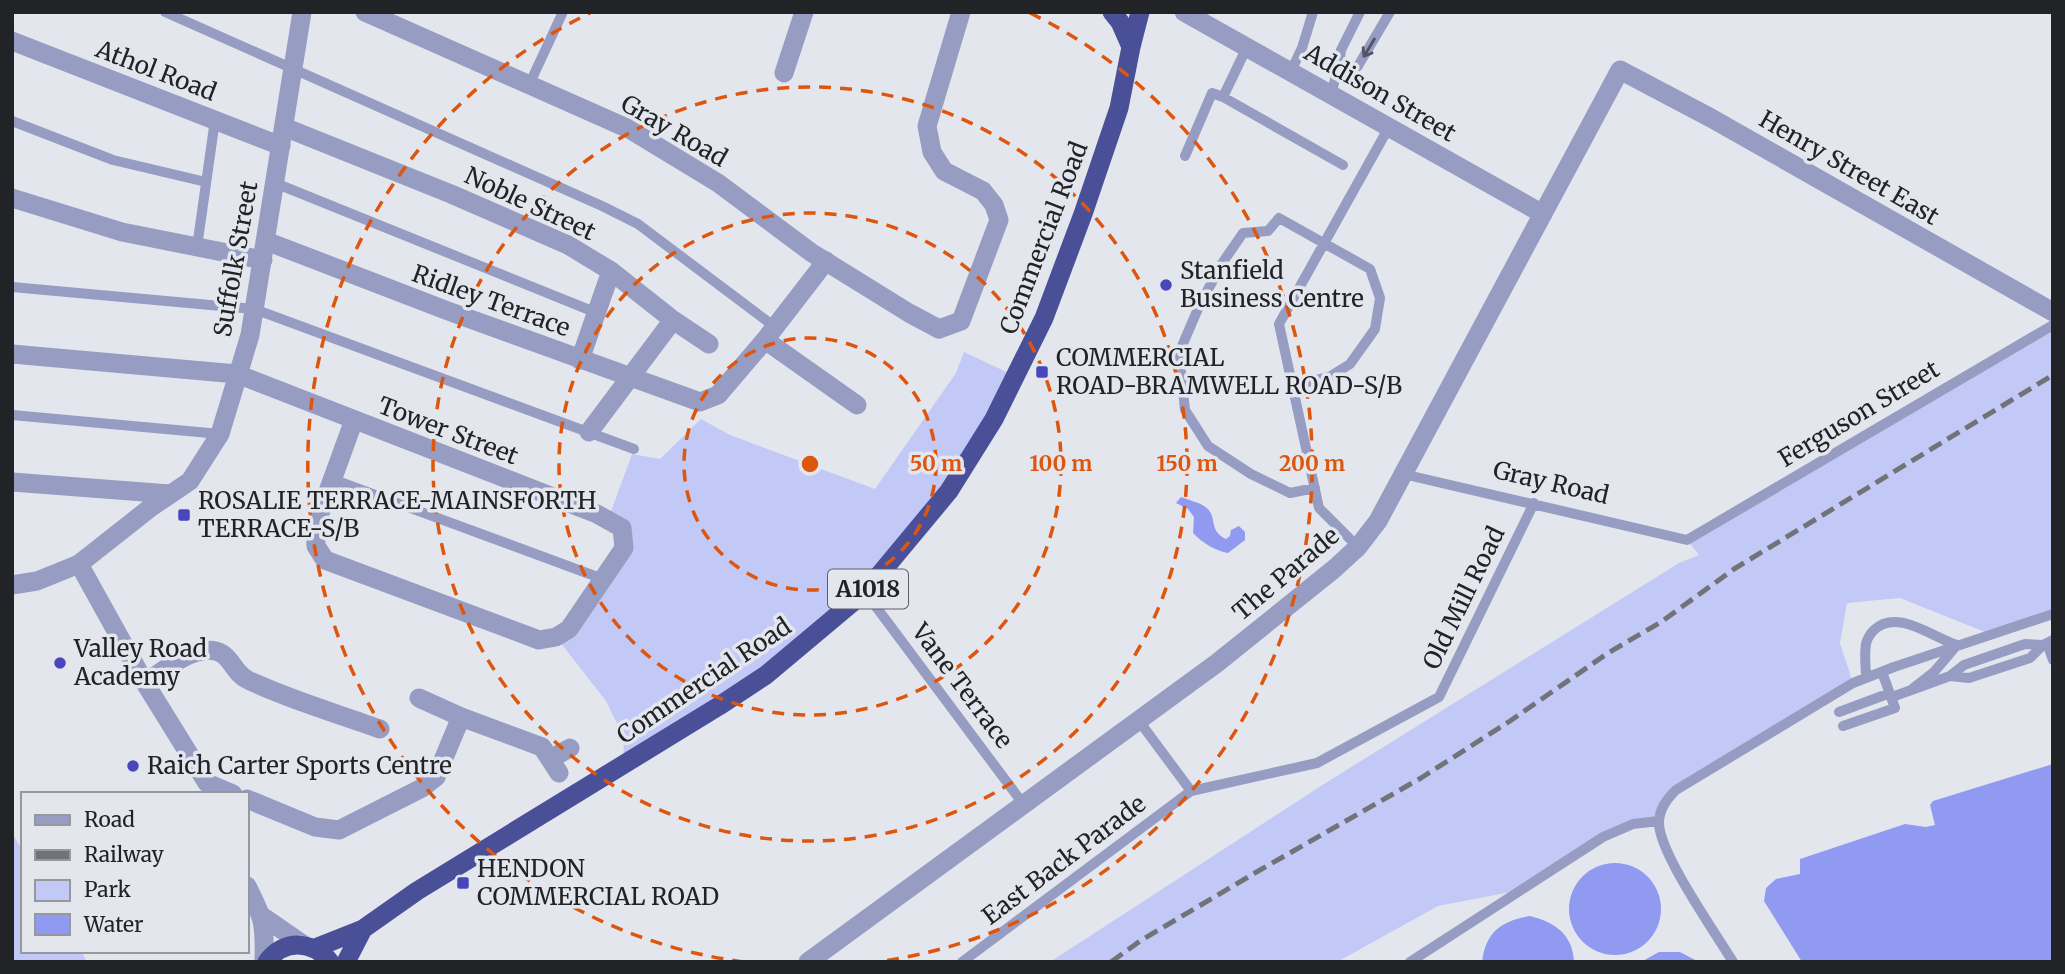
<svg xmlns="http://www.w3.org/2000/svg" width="2065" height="974" font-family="Merriweather,serif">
	<rect width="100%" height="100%" fill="#e4e6ee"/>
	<!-- green -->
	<path fill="#c2c9f7" d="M 2053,325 L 2053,614 L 1990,634 L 1900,598 L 1847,603 L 1840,643 L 1853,683 L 1676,790 L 1659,821 L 1633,824 L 1521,890 L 1438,906 L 1337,962 L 1050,962 L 1324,784 L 1679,563 L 1699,555 L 1687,540 Z
		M 964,352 L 1015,376 L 949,491 L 803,646 L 623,764 L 624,738 L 606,701 L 556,637 L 624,548 L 608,520 L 632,454 L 660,459 L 701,419 L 730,435 L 875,489 L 956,373 Z
		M 12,833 L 23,851 L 23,951 L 81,951 L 87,962 L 12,962 Z"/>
	<!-- water -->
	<path fill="#919af1" d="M 1181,497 C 1188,500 1198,502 1204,506 C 1219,515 1207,530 1226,539 L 1230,536 L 1231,530 L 1239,526 L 1245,532 L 1245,540 L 1228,553 C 1216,551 1201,542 1193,533 L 1194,517 L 1188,509 L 1176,503 Z
		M 2053,764 L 2053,962 L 1802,962 L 1764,901 L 1766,888 L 1776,879 L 1800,874 L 1800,859 L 1905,824 L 1926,827 L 1935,825 L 1930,805 L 1933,801 Z
		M1569 909a46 46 0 1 1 92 0a46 46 0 1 1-92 0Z
		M 1530,916 C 1554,922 1573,934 1574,962 L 1482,962 C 1486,931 1502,921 1530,916 Z
		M 1659,952 L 1680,952 L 1699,962 L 1641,962 Z"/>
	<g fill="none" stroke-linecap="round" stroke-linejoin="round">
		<!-- service -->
		<path stroke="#969cc2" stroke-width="10" d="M 165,12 L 602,206 L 638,224 L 775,327
			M 1247,47 L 1223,97 L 1343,165
			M 1339,65 L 1354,70 L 1358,66 L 1390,12
			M 1291,71 L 1302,48 L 1313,12
			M 529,85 L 562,14
			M 1331,94 L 1339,65 L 1341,50 L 1360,12
			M 12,121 L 113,160 L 206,182
			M 1185,156 L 1212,93 L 1223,97
			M 275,183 L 597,313
			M 197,247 L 215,120
			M 12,287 L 254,309 L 634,449
			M 1293,386 L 1331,376 L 1350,364 L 1375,329 L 1380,298 L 1370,269 L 1279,218 L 1268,231 L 1243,233 L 1223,262 L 1200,304 L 1179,353 L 1185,410 L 1208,446 L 1251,474 L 1290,493 L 1315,488
			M 12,415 L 220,434
			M 1403,474 L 1687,540 L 2053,325
			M 332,479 L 603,579
			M 1358,547 L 1319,508 L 1279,324 L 1389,127
			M 865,592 L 1024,805
			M 2047,643 L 2053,660
			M 1950,676 L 1969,678 L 2030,658 L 2043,645 L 2053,640
			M 1866,678 C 1866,668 1864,655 1866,644 C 1867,639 1870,634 1874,630 C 1897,608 1932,637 1957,645 L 1934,672 L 1911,690
			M 1892,697 L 1950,676 L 1964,665 L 2025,644 L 2043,645
			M 1839,712 L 1890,693
			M 1139,721 L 1191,791
			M 1843,726 L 1895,708 L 1882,672
			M 962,962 L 1191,791 L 1317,763 L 1439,697 L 1534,503
			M 1410,962 L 1603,837 L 1633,824 L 1659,821
			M 1733,962 C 1715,932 1659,853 1659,823 C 1659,809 1667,799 1676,790 L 1853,683 L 1894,667 L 2053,614"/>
		<!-- minor -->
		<path stroke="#969cc2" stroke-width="19" d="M 1184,12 L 1543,214
			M 12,41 L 281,146
			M 784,73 L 804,12
			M 284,127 L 451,194 L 568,245 L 611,271 L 673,320 L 709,344
			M 12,198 L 122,232 L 263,260
			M 266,241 L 448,311 L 700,402 L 718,395 L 765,340 L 826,261
			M 939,329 L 961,321 L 999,220 L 994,205 L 983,191 L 944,171 L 932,152 L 927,126 L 961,12
			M 765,340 L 857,405
			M 12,354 L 237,374 L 597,514 L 622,528 L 624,548 L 569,629 L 556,637 L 539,640 L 325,560 L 316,546 L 315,527 L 354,420
			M 580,360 L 611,271
			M 589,432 L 673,320
			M 12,482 L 170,494
			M 79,564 L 145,683 L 207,783 L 233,794
			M 145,683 C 162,672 182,654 202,651 C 232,646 229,671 248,680 C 290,700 336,713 380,729
			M 419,698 L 461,717 L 542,747 L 559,773
			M 550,759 L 570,748
			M 247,799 L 315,827 L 339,830 L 422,788 L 436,777 L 461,717
			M 247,886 C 264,919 265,924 264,962
			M 262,916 L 304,945
			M 808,962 L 1217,663 L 1334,569 L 1358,547 L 1378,521 L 1620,70 L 1711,118 L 2053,312"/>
		<!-- tertiary -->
		<path stroke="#969cc2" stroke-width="19" d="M 365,12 L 629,129 L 718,183 L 812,253 L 909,313 L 939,329
			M 12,585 L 37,581 L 79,564 L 150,508 L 190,481 L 220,434 L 250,335 L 302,12"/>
		<!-- trunk -->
		<path stroke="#4a5098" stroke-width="19" d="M 1112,12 L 1120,22 L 1131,47
			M 315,948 L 363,929 L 417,891 L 719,706 L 766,675 L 865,592 L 949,491 L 994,419 L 1044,318 L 1083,214 L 1119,108 L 1131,47 L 1140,12
			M 267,962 C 283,939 313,940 330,962
			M 346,962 L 363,929"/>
		<!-- rail -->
		<path stroke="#717378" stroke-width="5" stroke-dasharray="14 7" stroke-linecap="butt" d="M 1111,962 L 1140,941 L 1260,870 L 1421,778 L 1510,721 L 1608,653 L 1661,622 L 1734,569 L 2053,375"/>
	</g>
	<!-- one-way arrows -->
	<defs><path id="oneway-shaft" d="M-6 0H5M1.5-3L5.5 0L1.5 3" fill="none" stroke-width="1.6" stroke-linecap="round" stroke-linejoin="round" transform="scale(1.75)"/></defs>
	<use stroke="#505364" href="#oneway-shaft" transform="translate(1369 48) rotate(121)"/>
	<!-- distance rings -->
	<g fill="none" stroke="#de560d" stroke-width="3.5" stroke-dasharray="12 9">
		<circle cx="810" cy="464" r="126"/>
		<circle cx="810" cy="464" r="251"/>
		<circle cx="810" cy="464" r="377"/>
		<path d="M744 962A502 502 0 0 1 590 13M1030 13A502 502 0 0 1 876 962"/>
	</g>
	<!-- markers -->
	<g fill="#4946bc" stroke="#e4e6ee" stroke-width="2.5">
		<circle cx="1166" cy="285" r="7"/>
		<rect x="1035" y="365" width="14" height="14" rx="3.5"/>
		<rect x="177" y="508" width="14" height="14" rx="3.5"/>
		<circle cx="60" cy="663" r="7"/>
		<circle cx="133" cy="766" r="7"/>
		<rect x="456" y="876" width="14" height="14" rx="3.5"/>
	</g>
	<g text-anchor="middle" stroke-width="7" stroke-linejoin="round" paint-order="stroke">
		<!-- shield labels -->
		<rect fill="#e4e6ee" stroke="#5c5e62" stroke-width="2" x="828" y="569.5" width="80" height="39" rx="5"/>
		<g font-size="23" font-weight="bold" fill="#222326">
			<text x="868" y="597">A1018</text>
		</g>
		<!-- street labels -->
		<g font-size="24" fill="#222326" stroke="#e4e6ee">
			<text transform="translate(156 71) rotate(21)" y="8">Athol Road</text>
			<text transform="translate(1380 93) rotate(30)" y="8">Addison Street</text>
			<text transform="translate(674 131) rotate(30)" y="8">Gray Road</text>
			<text transform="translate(1849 168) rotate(30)" y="8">Henry Street East</text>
			<text transform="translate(530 204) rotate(25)" y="8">Noble Street</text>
			<text transform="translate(1044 238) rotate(-69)" y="8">Commercial Road</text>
			<text transform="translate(236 259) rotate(-80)" y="8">Suffolk Street</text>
			<text transform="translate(491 301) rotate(20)" y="8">Ridley Terrace</text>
			<text transform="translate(1859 414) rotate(-31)" y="8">Ferguson Street</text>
			<text transform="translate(448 431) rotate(21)" y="8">Tower Street</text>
			<text transform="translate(1551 483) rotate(13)" y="8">Gray Road</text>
			<text transform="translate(1286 574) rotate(-40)" y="8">The Parade</text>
			<text transform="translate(1464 598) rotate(-64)" y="8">Old Mill Road</text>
			<text transform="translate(704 681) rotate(-34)" y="8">Commercial Road</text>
			<text transform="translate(962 686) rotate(53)" y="8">Vane Terrace</text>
			<text transform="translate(1064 860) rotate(-37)" y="8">East Back Parade</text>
		</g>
		<!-- poi labels -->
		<g font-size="24" fill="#222326" stroke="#e4e6ee" text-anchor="start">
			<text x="1180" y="279">Stanfield<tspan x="1180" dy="28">Business Centre</tspan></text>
			<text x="1056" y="366">COMMERCIAL<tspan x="1056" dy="28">ROAD-BRAMWELL ROAD-S/B</tspan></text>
			<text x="198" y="509">ROSALIE TERRACE-MAINSFORTH<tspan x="198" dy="28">TERRACE-S/B</tspan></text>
			<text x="74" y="657">Valley Road<tspan x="74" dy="28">Academy</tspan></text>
			<text x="147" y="774">Raich Carter Sports Centre</text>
			<text x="477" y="877">HENDON<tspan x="477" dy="28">COMMERCIAL ROAD</tspan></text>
		</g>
	</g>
	<circle cx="810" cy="464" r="10" fill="#de560d" stroke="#e4e6ee" stroke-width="3.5"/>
	<g font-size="21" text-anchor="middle" font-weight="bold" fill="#de560d" stroke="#e4e6ee" stroke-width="7" stroke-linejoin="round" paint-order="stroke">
		<text x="936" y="471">50 m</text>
		<text x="1061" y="471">100 m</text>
		<text x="1187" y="471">150 m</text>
		<text x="1312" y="471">200 m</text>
	</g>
	<!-- border -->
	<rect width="2065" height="974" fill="none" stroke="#222326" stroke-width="28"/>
	<!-- legend -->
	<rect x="21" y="792" width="228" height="161" fill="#e4e6ee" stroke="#96989e" stroke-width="2"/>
	<rect x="35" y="815" width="35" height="10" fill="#969cc2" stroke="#96989e" stroke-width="2"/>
	<text x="84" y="827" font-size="21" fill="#222326">Road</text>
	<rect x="35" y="850" width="35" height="10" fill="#717378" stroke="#96989e" stroke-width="2"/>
	<text x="84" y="862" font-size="21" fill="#222326">Railway</text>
	<rect x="35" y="880" width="35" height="21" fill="#c2c9f7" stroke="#96989e" stroke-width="2"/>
	<text x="84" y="897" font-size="21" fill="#222326">Park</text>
	<rect x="35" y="914" width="35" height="21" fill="#919af1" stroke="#96989e" stroke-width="2"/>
	<text x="84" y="932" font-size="21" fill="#222326">Water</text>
</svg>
